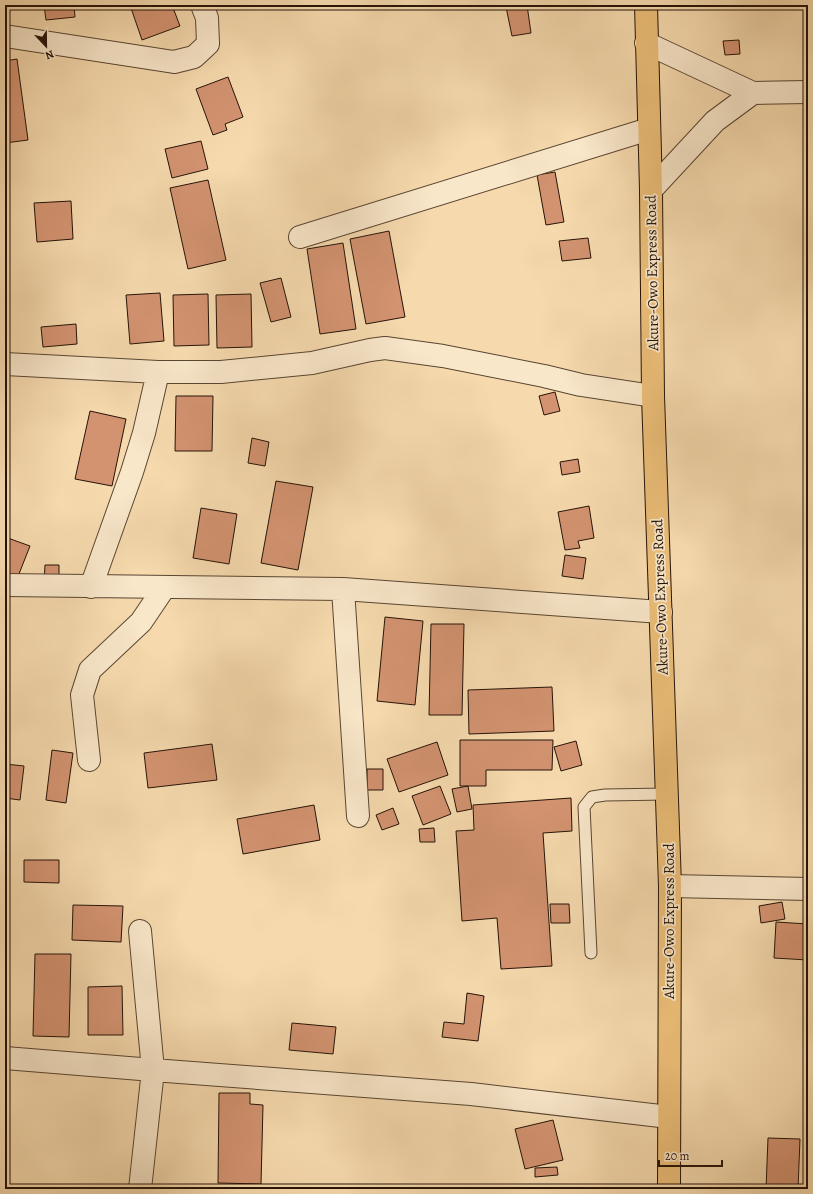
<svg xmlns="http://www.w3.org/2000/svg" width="813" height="1194" font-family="Alegreya,serif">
	<rect width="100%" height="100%" fill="#f6daae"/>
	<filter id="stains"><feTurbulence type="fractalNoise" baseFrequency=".005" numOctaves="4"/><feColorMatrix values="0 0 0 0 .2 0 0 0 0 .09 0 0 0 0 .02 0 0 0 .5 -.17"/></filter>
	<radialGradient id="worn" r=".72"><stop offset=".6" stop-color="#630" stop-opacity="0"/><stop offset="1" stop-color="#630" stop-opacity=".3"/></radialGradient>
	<!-- building -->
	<path fill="#d39371" stroke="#251307" d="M 44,5 L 74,5 L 75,17 L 46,20 Z
		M 139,5 L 172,5 L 180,26 L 142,40 L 131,8 Z
		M 519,5 L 527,5 L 531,33 L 512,36 L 506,7 Z
		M 739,40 L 740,54 L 725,55 L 723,41 Z
		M 17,59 L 28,140 L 5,143 L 5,61 Z
		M 228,77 L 243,117 L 225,124 L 227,130 L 213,135 L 196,89 Z
		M 201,141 L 208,169 L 172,178 L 165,149 Z
		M 555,172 L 564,222 L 546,225 L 537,175 Z
		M 208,180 L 226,260 L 188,269 L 170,188 Z
		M 71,201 L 73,239 L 37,242 L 34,203 Z
		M 389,231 L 405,317 L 366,324 L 350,239 Z
		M 588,238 L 591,258 L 562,261 L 559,241 Z
		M 343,243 L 356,329 L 320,334 L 307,249 Z
		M 281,278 L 291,317 L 271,322 L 260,283 Z
		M 160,293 L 164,341 L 130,344 L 126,295 Z
		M 208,294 L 209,345 L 174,346 L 173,295 Z
		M 251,294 L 252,347 L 217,348 L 216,295 Z
		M 76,324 L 77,344 L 43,347 L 41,327 Z
		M 555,392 L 560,411 L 544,415 L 539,396 Z
		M 176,396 L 213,396 L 212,451 L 175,451 Z
		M 90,411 L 126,419 L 112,486 L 75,479 Z
		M 252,438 L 269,442 L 265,466 L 248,463 Z
		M 578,459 L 580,472 L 562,475 L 560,462 Z
		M 276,481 L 313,487 L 298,570 L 261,563 Z
		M 589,506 L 594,538 L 578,541 L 580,548 L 565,550 L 558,512 Z
		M 201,508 L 237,514 L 229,564 L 193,558 Z
		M 5,537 L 30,546 L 17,579 L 5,575 Z
		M 565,555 L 586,558 L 583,579 L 562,576 Z
		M 45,565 L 59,565 L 59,584 L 44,583 Z
		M 385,617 L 423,621 L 415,705 L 377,701 Z
		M 431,624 L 464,624 L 462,715 L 429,715 Z
		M 552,687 L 554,731 L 469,734 L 468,690 Z
		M 460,740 L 553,740 L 552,770 L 486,770 L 486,786 L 460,786 Z
		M 576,741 L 582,765 L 561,771 L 554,747 Z
		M 437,742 L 448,775 L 399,792 L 387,759 Z
		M 212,744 L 217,780 L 148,788 L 144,753 Z
		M 52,750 L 73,753 L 66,803 L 46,800 Z
		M 5,764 L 24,766 L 20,800 L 5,798 Z
		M 367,769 L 383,769 L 383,790 L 367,790 Z
		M 440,786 L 451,814 L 423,825 L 412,796 Z
		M 468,786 L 472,809 L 457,812 L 452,789 Z
		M 571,798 L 572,831 L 543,833 L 552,966 L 501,969 L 497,918 L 462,921 L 456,831 L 474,830 L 473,805 Z
		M 314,805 L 320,840 L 243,854 L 237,819 Z
		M 393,808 L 399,824 L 382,830 L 376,815 Z
		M 434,828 L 435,842 L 420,842 L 419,829 Z
		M 24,860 L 59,860 L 59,883 L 24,882 Z
		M 782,902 L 785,919 L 761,923 L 759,906 Z
		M 550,904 L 569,904 L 570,923 L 551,923 Z
		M 73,905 L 123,906 L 121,942 L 72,940 Z
		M 776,922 L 808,924 L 808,960 L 774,958 Z
		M 35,954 L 71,954 L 69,1037 L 33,1036 Z
		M 122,986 L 123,1035 L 88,1035 L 88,987 Z
		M 467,993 L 484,996 L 478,1041 L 442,1037 L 444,1022 L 464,1024 Z
		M 292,1023 L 336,1027 L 333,1054 L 289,1050 Z
		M 219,1093 L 250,1093 L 250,1104 L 263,1105 L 261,1184 L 218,1183 Z
		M 553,1120 L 563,1160 L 525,1169 L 515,1129 Z
		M 768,1138 L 800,1139 L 798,1189 L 766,1189 Z
		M 557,1167 L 558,1175 L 535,1177 L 535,1168 Z"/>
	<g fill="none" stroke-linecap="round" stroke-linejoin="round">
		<!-- lane casing -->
		<g stroke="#594531" stroke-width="13">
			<path id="lane" d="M 591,953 L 584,807 L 592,797 L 605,795 L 667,794"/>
		</g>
		<!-- street casing -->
		<g stroke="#594531" stroke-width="24">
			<path id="street" d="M 5,36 L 174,62 L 194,57 L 208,44 L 207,18 L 202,5
				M 646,43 L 753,93 L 808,92
				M 651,190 L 715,121 L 753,93
				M 300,237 L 649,129
				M 5,364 L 158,372 L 221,372 L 312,363 L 370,350 L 385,348 L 443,356 L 544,376 L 581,385 L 653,396
				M 5,585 L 343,589 L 661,612
				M 91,587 L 132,472 L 144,433 L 158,372
				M 343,589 L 358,816
				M 89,760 L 82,695 L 90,670 L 141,622 L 164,588
				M 670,886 L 808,889
				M 5,1058 L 153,1070 L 471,1094 L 669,1117
				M 140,1189 L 153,1070 L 140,931"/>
		</g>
		<!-- highway casing -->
		<g stroke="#251307" stroke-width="24">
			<path id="highway" d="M 646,5 L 651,190 L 653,396 L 670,886 L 669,1189"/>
		</g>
		<!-- lane -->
		<use href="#lane" stroke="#f9e7ca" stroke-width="11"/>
		<!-- street -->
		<use href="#street" stroke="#f9e7ca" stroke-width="22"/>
		<!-- highway -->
		<use href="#highway" stroke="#ebbd77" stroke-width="22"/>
	</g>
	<g text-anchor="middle" stroke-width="3.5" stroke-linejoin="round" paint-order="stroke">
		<!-- street labels -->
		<g font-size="15" fill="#251307" stroke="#f9e7ca">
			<text transform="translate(652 273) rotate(-91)" y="5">Akure-Owo Express Road</text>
			<text transform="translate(660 597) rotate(-92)" y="5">Akure-Owo Express Road</text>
			<text transform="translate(669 921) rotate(-90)" y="5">Akure-Owo Express Road</text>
		</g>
	</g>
	<!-- margin -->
	<rect width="813" height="1194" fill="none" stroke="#f6daae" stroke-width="20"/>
	<rect x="6" y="6" width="801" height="1182" fill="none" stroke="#251307" stroke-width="2"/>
	<rect x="10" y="10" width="793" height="1174" fill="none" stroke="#251307"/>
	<!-- north arrow -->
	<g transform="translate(46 46) rotate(158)" stroke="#f9e7ca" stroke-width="3" paint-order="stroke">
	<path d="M0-3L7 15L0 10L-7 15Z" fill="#251307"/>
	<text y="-6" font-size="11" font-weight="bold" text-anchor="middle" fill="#251307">N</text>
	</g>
	<!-- scale -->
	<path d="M659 1160v6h63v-6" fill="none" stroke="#251307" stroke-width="2"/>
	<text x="665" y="1160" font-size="12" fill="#251307" stroke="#f9e7ca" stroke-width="3" paint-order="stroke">20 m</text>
	<rect width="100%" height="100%" filter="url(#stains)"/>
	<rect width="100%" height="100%" fill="url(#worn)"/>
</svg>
